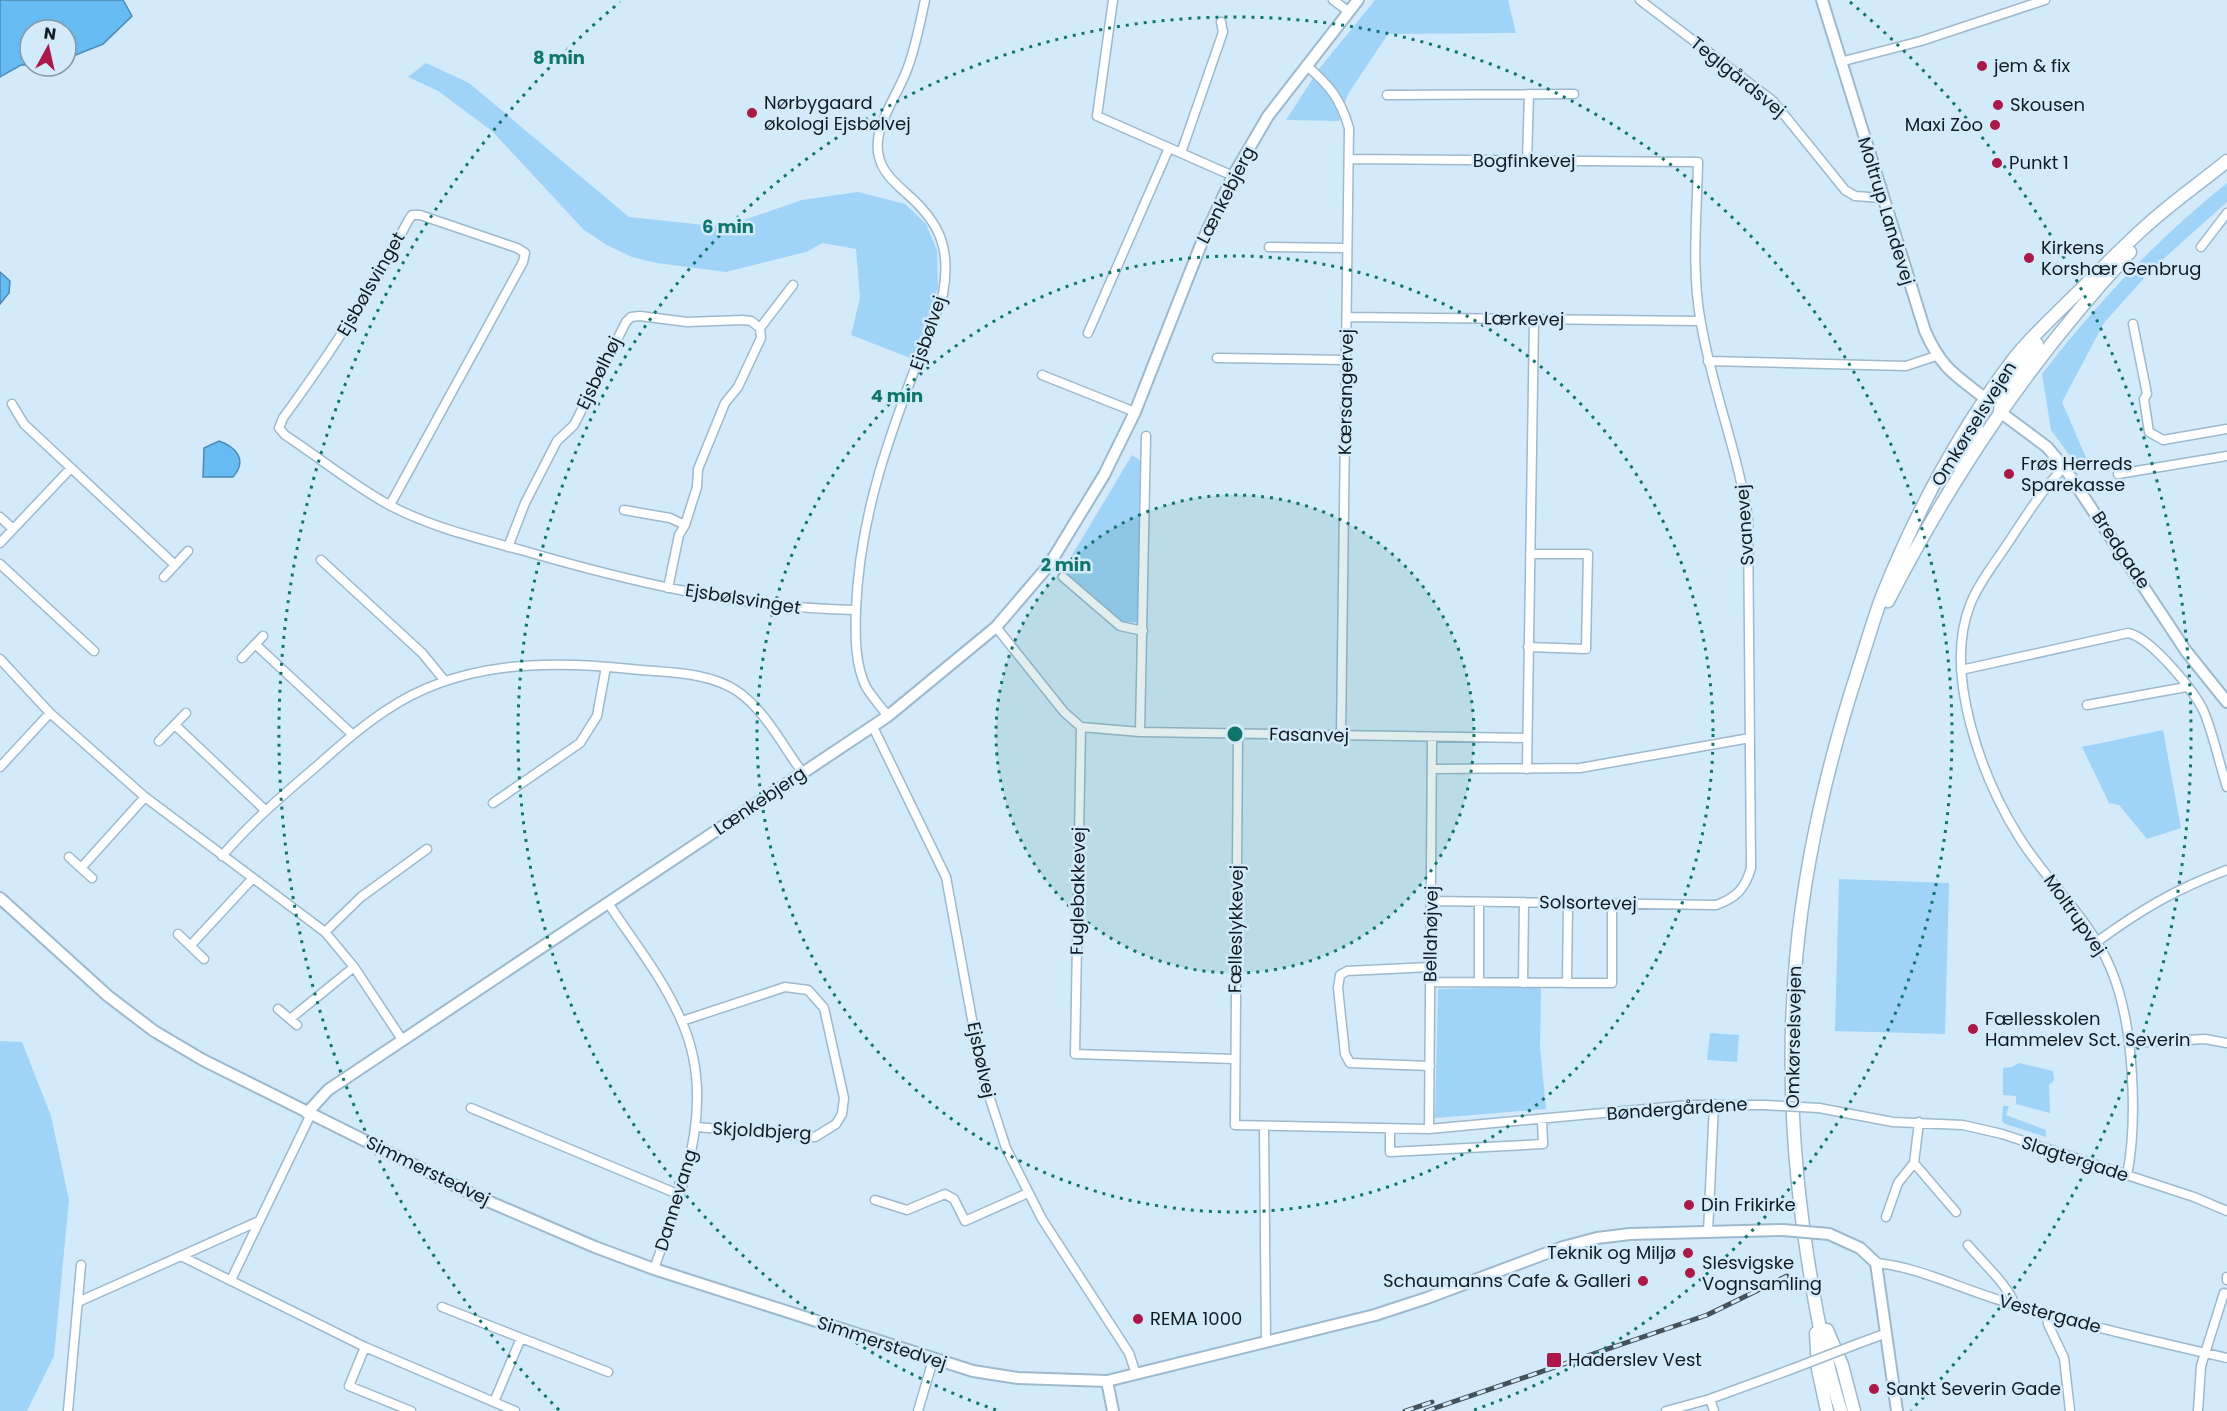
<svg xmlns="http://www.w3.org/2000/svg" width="2227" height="1411" font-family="Poppins,sans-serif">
	<rect width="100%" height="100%" fill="#d3eafa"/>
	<!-- green -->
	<path fill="#a0d3f8" d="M 1375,0 L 1508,0 L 1516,33 L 1388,34 L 1348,94 L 1339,121 L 1286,120 L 1319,69 Z
		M 426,63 L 469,83 L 629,217 L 723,227 L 802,200 L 858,192 L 905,204 L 926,224 L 937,250 L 938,288 L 913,359 L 851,335 L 860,298 L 856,249 L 823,243 L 806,252 L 726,272 L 657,263 L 632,257 L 607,245 L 584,230 L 492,131 L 438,91 L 408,77 Z
		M 2227,183 L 2227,202 L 2152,269 L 2104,323 L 2062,402 L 2090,467 L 2081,471 L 2051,430 L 2042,374 C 2097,303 2157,239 2227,183 Z
		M 1132,455 L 1141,461 L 1138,622 L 1121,622 L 1062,572 Z
		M 2163,730 L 2181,828 L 2147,839 L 2119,805 L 2109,803 L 2082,747 Z
		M 1839,879 L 1949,883 L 1945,1034 L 1835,1031 Z
		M 1541,987 L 1540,1047 L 1546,1109 L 1435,1118 L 1438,989 Z
		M 1710,1033 L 1739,1035 L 1737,1062 L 1707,1060 Z
		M 0,1041 L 22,1042 L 51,1116 L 69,1200 L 54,1356 L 27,1411 L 0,1411 Z
		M 2019,1063 L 2053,1071 L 2054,1080 L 2049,1085 L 2050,1113 L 2016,1104 L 2016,1096 L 2003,1095 L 2003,1068 L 2012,1067 Z
		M 2003,1106 L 2009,1106 L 2006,1115 L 2046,1130 L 2046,1137 L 2005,1124 L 2002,1121 Z"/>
	<!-- water -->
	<path fill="#67bbf3" stroke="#4d8bb4" stroke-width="1.5" d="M 0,0 L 123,0 L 132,16 L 103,44 L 66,59 L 66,30 L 30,30 L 30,65 L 21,65 L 0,77 Z
		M 0,272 L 10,281 L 9,293 L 0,304 Z
		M 219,441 C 236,447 248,460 233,477 L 203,477 L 204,448 Z"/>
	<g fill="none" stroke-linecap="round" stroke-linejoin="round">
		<!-- minor casing -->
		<g stroke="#9db9cd" stroke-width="11">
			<path id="minor" d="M 1113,0 L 1097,116 L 1233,176
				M 1333,0 L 1348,11
				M 1640,0 L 1773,101 L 1845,190 L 1855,196 L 1883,198
				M 1840,62 L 1921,41 L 2045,0
				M 1306,65 C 1330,86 1340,98 1349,128 L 1341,735
				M 1387,95 L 1574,94
				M 1181,153 L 1223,32 L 1221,22
				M 1350,159 L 1698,162 C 1697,215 1691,271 1701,323 C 1712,389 1738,452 1748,519 L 1751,868 C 1745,889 1736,898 1716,905 L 1431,901
				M 1527,161 L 1529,94
				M 1269,247 L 1347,248
				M 2201,247 L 2227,213
				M 1347,317 L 1700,321
				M 2133,324 L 2147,394 L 2144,399 L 2149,432 L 2163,440 L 2227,429
				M 760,328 L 793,285
				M 1088,333 L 1169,148
				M 1217,358 L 1346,360
				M 1708,361 L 1906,366 L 1936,356
				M 1042,375 L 1135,412
				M 12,404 L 24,424 L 175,565
				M 2064,467 C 2042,490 2026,516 2008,543 C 1995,563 1979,582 1970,605 C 1943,674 1982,778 2019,837 C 2047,882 2089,918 2110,967 C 2134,1021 2138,1118 2127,1176
				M 2118,474 L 2227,456
				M 390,505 L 523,262 L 525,253 L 517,248 L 420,215 L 412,215 L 408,221 C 372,290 330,354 283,418 L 279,428 L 285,435 C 320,458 354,486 391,506 C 431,527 477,538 521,550 C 631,582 740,608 856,610
				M 624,510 L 670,518 L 685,525
				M 0,517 L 13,529
				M 0,543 L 71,468
				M 508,547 L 525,503 L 557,441 L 574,425 L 626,322 L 631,317 L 640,316 L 687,322 L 743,320 L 751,321 L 760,328 L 761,338 L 738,387 L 725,403 L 698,469 L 697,487 L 685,525 L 679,535 L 668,588
				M 321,560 L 422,653 L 445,681
				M 0,564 L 94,651
				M 164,577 L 188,551
				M 1063,577 L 1120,626 L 1143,631
				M 996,627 L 1064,712 L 1081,727 L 1140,732 L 1526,738
				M 255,644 L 353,735
				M 1528,647 L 1586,649 L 1588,554 L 1530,554
				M 242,658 L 263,636
				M 0,659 L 50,713 L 145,797 L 325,932 L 354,967 L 403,1041
				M 1961,670 L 2128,633 C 2150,637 2195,691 2204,712 C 2214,736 2219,763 2227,787
				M 2087,705 L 2186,687
				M 888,716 C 881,707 872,697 866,687 C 855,665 855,635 856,610 C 860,496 904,400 943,294 C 951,250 941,223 906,193 C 895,183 883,173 879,157 C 871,128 899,94 908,67 C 916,45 920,23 925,0
				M 175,725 L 265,810
				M 873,727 L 946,877 L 982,1074 L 1006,1148 L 1042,1219 L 1129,1353 L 1136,1374
				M 1081,727 L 1075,1054 L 1234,1059
				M 1140,732 L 1146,436
				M 1238,734 L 1235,1125 L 1429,1129 L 1690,1105 L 1764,1105
				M 159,741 L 186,713
				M 0,767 L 50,713
				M 1433,769 L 1580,768 L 1750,738
				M 1527,769 L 1534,319
				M 493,803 L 580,743 L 597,716 L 606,667
				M 222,856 C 251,822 284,794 318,765 C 339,746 361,727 385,711 C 458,661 546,660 631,669 C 665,673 707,671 737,691 C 764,709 783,746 802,772
				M 69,857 L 92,878
				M 81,868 L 145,797
				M 608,903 C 633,941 663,978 681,1020 C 719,1103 682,1189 654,1269
				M 325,932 L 361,897 L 427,849
				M 178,934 L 204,959
				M 2098,941 C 2142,909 2176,889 2227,870
				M 190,946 L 253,878
				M 1430,982 L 1612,983 L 1612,904
				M 1479,982 L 1479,902
				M 1523,983 L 1524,902
				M 1567,983 L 1568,903
				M 278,1009 L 297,1025
				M 290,1019 L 354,967
				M 682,1021 L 785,987 L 808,990 L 824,1008 L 844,1098 L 842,1114 L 836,1124 L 815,1137 L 697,1127
				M 2130,1043 L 2205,1039 L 2227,1043
				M 1430,1066 L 1350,1063 L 1345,1054 L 1338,988 L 1340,975 L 1347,971 L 1430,967
				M 471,1108 L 680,1195
				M 1819,1108 L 1893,1122 L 1963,1125 L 2002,1134 L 2194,1197 L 2227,1211
				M 1264,1127 L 1266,1342
				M 1429,1129 L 1432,738
				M 1390,1130 L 1390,1152 L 1543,1144 L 1542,1120
				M 1914,1163 L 1956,1212
				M 875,1200 L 907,1210 L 945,1194 L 954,1199 L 965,1221 L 1028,1193
				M 1886,1217 L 1898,1183 L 1914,1163 L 1919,1122
				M 1708,1232 L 1714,1104
				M 1968,1245 C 1983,1263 2008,1285 2015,1305
				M 181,1256 L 365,1347 L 515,1411
				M 1876,1263 C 1920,1267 1963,1290 2006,1302 C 2079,1324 2153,1341 2227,1358
				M 231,1280 L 311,1114
				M 2227,1280 L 2227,1277
				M 78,1302 L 259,1221
				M 442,1307 L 608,1372
				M 2047,1314 L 2048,1324 L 2064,1358 L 2070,1411
				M 1857,1344 L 1884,1334
				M 365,1347 L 349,1386 L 411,1411
				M 1710,1399 L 1714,1411
				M 494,1402 L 521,1338
				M 68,1411 L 81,1265
				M 918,1411 L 933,1360
				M 1666,1411 L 1710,1399 L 1792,1369
				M 2198,1411 L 2201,1366 L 2224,1293"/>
		</g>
		<!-- tertiary casing -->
		<g stroke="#9db9cd" stroke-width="14">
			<path id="tertiary" d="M 1822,0 L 1925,331 C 1942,369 1954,374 1986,399
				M 2000,412 L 2047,447 L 2064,467 L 2186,651 L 2227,702
				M 0,898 L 108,996 L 154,1031 L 203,1060 L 476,1196 L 595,1247 L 654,1269 L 973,1371 L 1018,1378 L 1107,1381 L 1375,1315 L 1427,1298 L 1563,1247 L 1597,1238 L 1630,1234 L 1783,1230
				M 307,1113 L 328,1090 L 888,716 L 996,627 L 1049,565 L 1104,475 L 1135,412 L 1202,242 L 1233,176 L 1268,116 L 1358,0
				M 1829,1234 L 1860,1248 L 1876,1263 L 1897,1411
				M 1107,1381 L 1113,1411"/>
		</g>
		<!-- secondary casing -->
		<g stroke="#9db9cd" stroke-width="15">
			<path id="secondary" d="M 2000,412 C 2001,384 2021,366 2037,344
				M 1956,465 L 1977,428
				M 1888,601 C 1955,471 2031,359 2130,252
				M 1827,1330 L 1842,1365 L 1854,1411
				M 1816,1333 L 1818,1369 L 1827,1411
				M 1841,1411 C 1824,1358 1814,1302 1806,1247 C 1775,1039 1794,866 1859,667 C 1867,643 1874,617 1883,594 C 1916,512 1959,432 2012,361 C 2029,339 2050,320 2070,300 C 2095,276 2119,250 2145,227 C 2171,203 2200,183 2227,161"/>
		</g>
		<!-- minor -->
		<use href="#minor" stroke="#fff" stroke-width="8"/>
		<!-- tertiary -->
		<use href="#tertiary" stroke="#fff" stroke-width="10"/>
		<!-- secondary -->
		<use href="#secondary" stroke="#fff" stroke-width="12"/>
		<!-- rail casing -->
		<g stroke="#44525b" stroke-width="5">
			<path id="rail" d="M 1405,1411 L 1432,1402
				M 1426,1411 L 1707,1315 L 1787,1276"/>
		</g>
		<!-- rail -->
		<use href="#rail" stroke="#d3eafa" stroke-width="3" stroke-dasharray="9" stroke-linecap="butt"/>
		<!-- minor-bridge casing -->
		<g stroke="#9db9cd" stroke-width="11" stroke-linecap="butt">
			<path id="minor-bridge" d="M 1764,1105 L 1819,1108
				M 1792,1369 L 1857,1344"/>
		</g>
		<!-- tertiary-bridge casing -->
		<g stroke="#9db9cd" stroke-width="14" stroke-linecap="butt">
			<path id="tertiary-bridge" d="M 1783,1230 L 1829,1234"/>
		</g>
		<!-- minor-bridge -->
		<use href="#minor-bridge" stroke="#fff" stroke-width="8"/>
		<!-- tertiary-bridge -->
		<use href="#tertiary-bridge" stroke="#fff" stroke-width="10"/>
	</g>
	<!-- distance rings -->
	<circle cx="1235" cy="734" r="239" fill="#0f766e" fill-opacity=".12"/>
	<g fill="none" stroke="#0f766e" stroke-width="3" stroke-dasharray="3 6">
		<circle cx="1235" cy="734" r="239"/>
		<circle cx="1235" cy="734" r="478"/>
		<path d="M996 1410A717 717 0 1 1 1474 1410"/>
		<path d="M559 1410A956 956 0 0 1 620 2M1850 2A956 956 0 0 1 1911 1410"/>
	</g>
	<!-- markers -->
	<g fill="#ac1847" stroke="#d3eafa" stroke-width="2">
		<circle cx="1982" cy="66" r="6"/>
		<circle cx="1998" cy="105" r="6"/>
		<circle cx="752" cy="113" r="6"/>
		<circle cx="1995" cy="125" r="6"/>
		<circle cx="1997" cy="163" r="6"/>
		<circle cx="2029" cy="258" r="6"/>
		<circle cx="2009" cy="474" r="6"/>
		<circle cx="1973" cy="1029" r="6"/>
		<circle cx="1689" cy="1205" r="6"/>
		<circle cx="1688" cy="1253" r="6"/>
		<circle cx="1690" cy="1273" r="6"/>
		<circle cx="1643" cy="1281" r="6"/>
		<circle cx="1138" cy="1319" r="6"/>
		<rect x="1546" y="1352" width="16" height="16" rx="3"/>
		<circle cx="1874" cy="1389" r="6"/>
	</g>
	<g text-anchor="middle" stroke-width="5" stroke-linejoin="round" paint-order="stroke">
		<!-- poi labels -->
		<g font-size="18" fill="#101b22" stroke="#d3eafa" text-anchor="start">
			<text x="1994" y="72">jem &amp; fix</text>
			<text x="764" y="109">Nørbygaard<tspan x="764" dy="21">økologi Ejsbølvej</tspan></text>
			<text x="2010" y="111">Skousen</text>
			<text x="1983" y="131" text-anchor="end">Maxi Zoo</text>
			<text x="2009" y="169">Punkt 1</text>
			<text x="2041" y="254">Kirkens<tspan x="2041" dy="21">Korshær Genbrug</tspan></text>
			<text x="2021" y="470">Frøs Herreds<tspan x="2021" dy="21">Sparekasse</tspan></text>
			<text x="1985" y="1025">Fællesskolen<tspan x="1985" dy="21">Hammelev Sct. Severin</tspan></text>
			<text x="1701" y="1211">Din Frikirke</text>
			<text x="1676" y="1259" text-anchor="end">Teknik og Miljø</text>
			<text x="1702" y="1269">Slesvigske<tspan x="1702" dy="21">Vognsamling</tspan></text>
			<text x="1631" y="1287" text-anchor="end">Schaumanns Cafe &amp; Galleri</text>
			<text x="1150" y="1325">REMA 1000</text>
			<text x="1568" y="1366">Haderslev Vest</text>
			<text x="1886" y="1395">Sankt Severin Gade</text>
		</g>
		<!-- street labels -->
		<g font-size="18" fill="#101b22" stroke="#d3eafa">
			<text transform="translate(1738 77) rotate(39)" y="6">Teglgårdsvej</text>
			<text x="1524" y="167">Bogfinkevej</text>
			<text transform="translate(1226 195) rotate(-63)" y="6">Lænkebjerg</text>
			<text transform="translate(1886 211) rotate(73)" y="6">Moltrup Landevej</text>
			<text transform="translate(371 284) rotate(-60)" y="6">Ejsbølsvinget</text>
			<text transform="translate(1524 319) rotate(1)" y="6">Lærkevej</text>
			<text transform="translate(928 333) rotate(-71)" y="6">Ejsbølvej</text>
			<text transform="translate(599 373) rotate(-64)" y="6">Ejsbølhøj</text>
			<text transform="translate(1346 392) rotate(-89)" y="6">Kærsangervej</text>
			<text transform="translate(1974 424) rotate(-58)" y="6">Omkørselsvejen</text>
			<text transform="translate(1745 525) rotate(-94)" y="6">Svanevej</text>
			<text transform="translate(2121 550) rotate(56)" y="6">Bredgade</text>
			<text transform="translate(743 599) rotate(9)" y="6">Ejsbølsvinget</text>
			<text transform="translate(1309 735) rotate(1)" y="6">Fasanvej</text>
			<text transform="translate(760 801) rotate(-34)" y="6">Lænkebjerg</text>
			<text transform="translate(1078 891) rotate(-89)" y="6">Fuglebakkevej</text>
			<text transform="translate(1588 903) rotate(1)" y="6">Solsortevej</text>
			<text transform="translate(2075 915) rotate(55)" y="6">Moltrupvej</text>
			<text transform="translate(1236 929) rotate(-89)" y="6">Fælleslykkevej</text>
			<text transform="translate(1431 934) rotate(-89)" y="6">Bellahøjvej</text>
			<text transform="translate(1794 1037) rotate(-89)" y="6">Omkørselsvejen</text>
			<text transform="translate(981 1060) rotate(78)" y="6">Ejsbølvej</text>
			<text transform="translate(1677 1109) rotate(-4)" y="6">Bøndergårdene</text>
			<text transform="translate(762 1131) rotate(3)" y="6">Skjoldbjerg</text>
			<text transform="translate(2075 1159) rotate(18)" y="6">Slagtergade</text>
			<text transform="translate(428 1171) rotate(26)" y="6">Simmerstedvej</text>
			<text transform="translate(676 1200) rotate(-73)" y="6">Dannevang</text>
			<text transform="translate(2050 1314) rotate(15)" y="6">Vestergade</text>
			<text transform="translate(882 1343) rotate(18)" y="6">Simmerstedvej</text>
		</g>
	</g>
	<circle cx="1235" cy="734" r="9" fill="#0f766e" stroke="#d3eafa" stroke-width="3"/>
	<g font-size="18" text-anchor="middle" font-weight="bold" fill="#0f766e" stroke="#d3eafa" stroke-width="5" stroke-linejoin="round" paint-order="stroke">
		<text x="559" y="64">8 min</text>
		<text x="728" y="233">6 min</text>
		<text x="897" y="402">4 min</text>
		<text x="1066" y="571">2 min</text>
	</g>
	<!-- north arrow -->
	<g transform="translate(48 48) rotate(8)"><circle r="28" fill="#d3eafa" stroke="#8597a4" stroke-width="1.5"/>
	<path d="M0-4.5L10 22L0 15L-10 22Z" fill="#ac1847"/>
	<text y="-9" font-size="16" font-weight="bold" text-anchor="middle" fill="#101b22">N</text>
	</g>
</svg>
